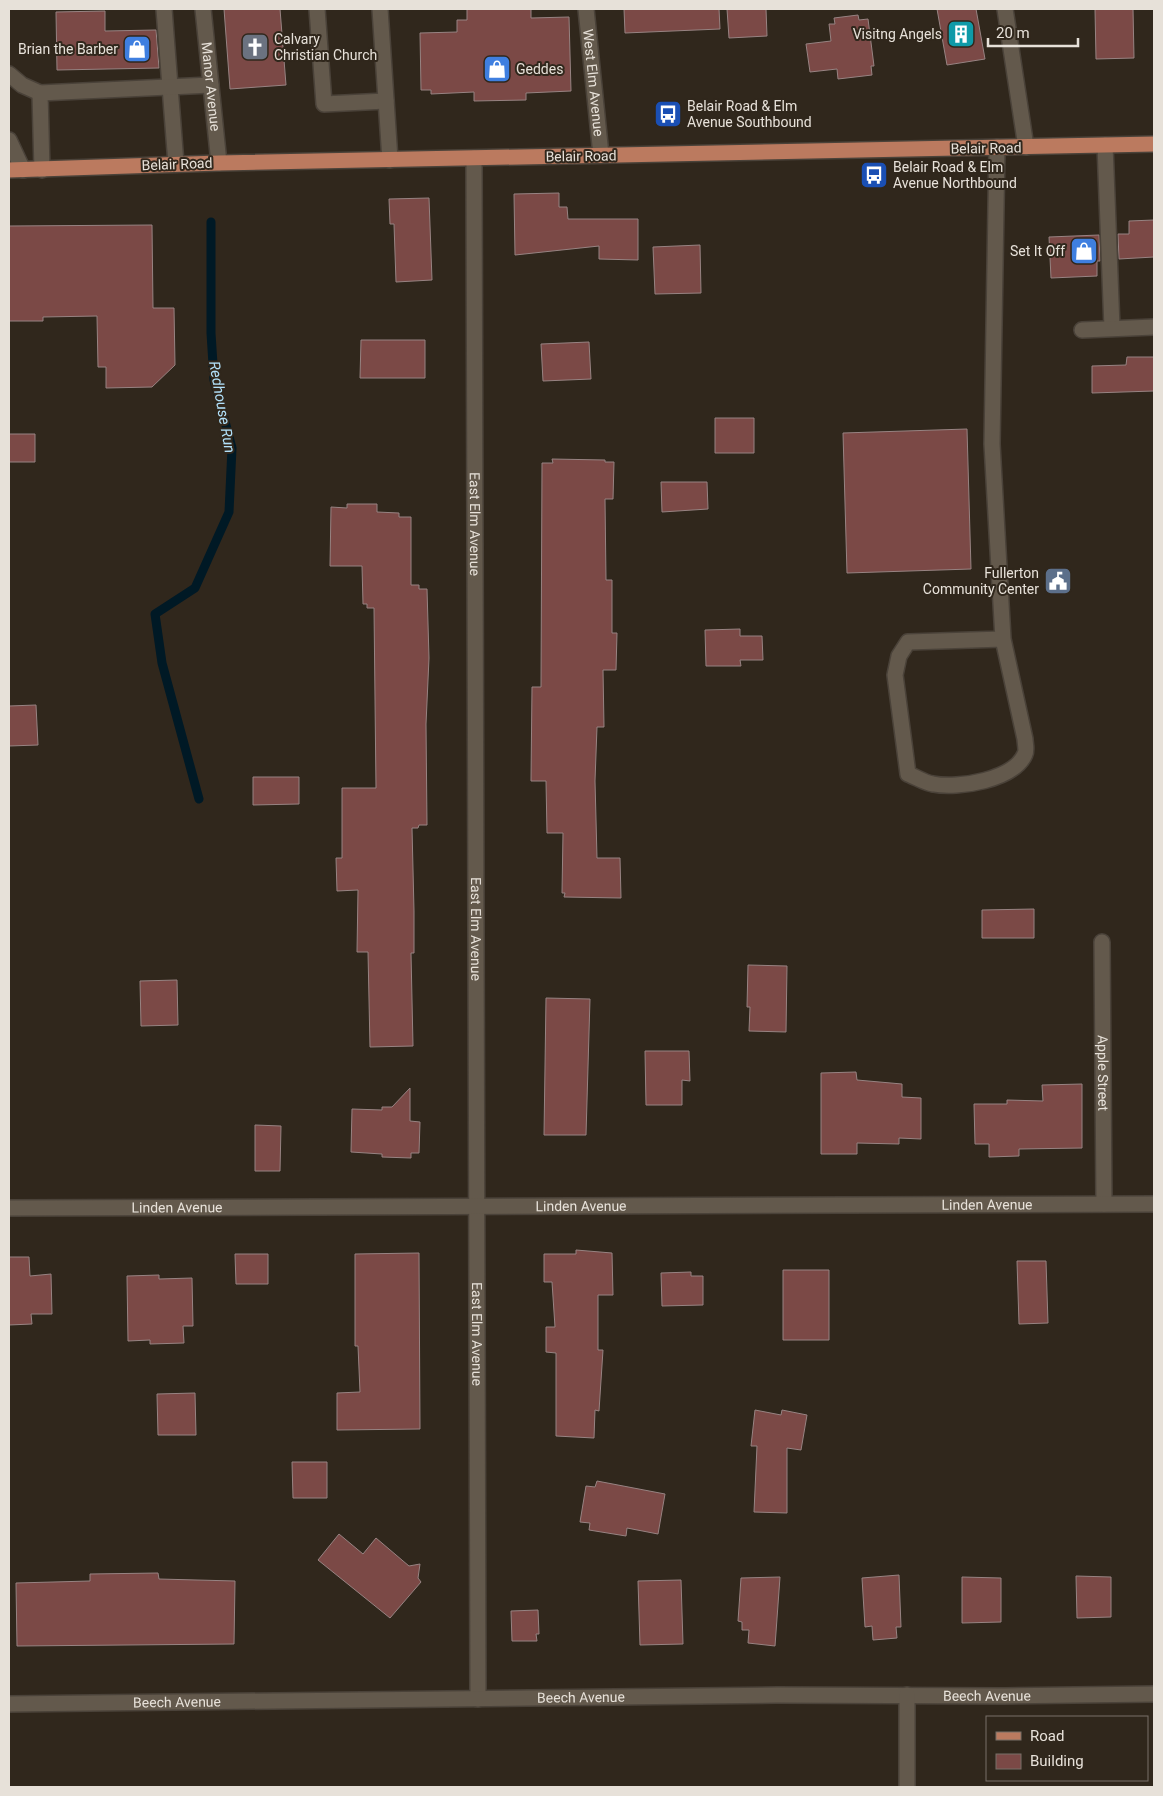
<svg xmlns="http://www.w3.org/2000/svg" width="1163" height="1796" font-family="Roboto,sans-serif">
	<rect width="100%" height="100%" fill="#30271c"/>
	<g fill="none" stroke-linecap="round" stroke-linejoin="round">
		<!-- stream -->
		<path stroke="#001925" stroke-width="9" d="M 199,799 L 162,663 L 155,614 L 195,588 L 229,512 L 232,448 L 214,380 L 211,333 L 211,222"/>
	</g>
	<!-- building -->
	<path fill="#7b4946" stroke="#978382" d="M 224,9 L 280,9 L 286,85 L 230,89 Z
		M 467,9 L 531,9 L 531,18 L 569,17 L 571,91 L 526,93 L 526,100 L 474,101 L 474,92 L 431,94 L 431,90 L 421,90 L 420,33 L 457,32 L 457,20 L 467,20 Z
		M 624,9 L 719,9 L 720,29 L 625,33 Z
		M 727,9 L 766,9 L 767,36 L 729,38 Z
		M 937,9 L 976,9 L 985,59 L 947,65 Z
		M 1095,9 L 1133,9 L 1134,58 L 1096,59 Z
		M 105,11 L 105,31 L 156,30 L 159,68 L 57,70 L 56,12 Z
		M 858,15 L 859,20 L 868,19 L 874,66 L 871,66 L 872,75 L 838,79 L 837,69 L 810,72 L 806,44 L 831,41 L 829,24 L 835,24 L 834,18 Z
		M 559,193 L 559,207 L 567,207 L 568,219 L 638,219 L 638,260 L 599,259 L 599,246 L 515,255 L 514,194 Z
		M 429,198 L 432,280 L 396,282 L 394,224 L 390,224 L 389,199 Z
		M 1154,220 L 1154,257 L 1119,259 L 1118,234 L 1129,234 L 1129,221 Z
		M 152,225 L 153,308 L 174,308 L 175,365 L 152,387 L 106,388 L 106,367 L 98,367 L 97,316 L 43,317 L 43,321 L 9,321 L 9,226 Z
		M 1099,235 L 1100,261 L 1097,261 L 1097,276 L 1051,278 L 1049,237 Z
		M 700,245 L 701,293 L 655,294 L 653,247 Z
		M 361,340 L 425,340 L 425,378 L 360,378 Z
		M 589,342 L 591,379 L 543,381 L 541,344 Z
		M 1127,357 L 1154,357 L 1154,391 L 1092,393 L 1092,366 L 1126,365 Z
		M 715,418 L 754,418 L 754,453 L 715,453 Z
		M 967,429 L 971,569 L 847,573 L 843,433 Z
		M 9,434 L 35,434 L 35,462 L 9,462 Z
		M 552,459 L 605,460 L 605,462 L 614,462 L 613,499 L 605,499 L 606,580 L 612,580 L 612,633 L 617,633 L 616,670 L 603,670 L 604,727 L 597,727 L 595,781 L 597,858 L 620,858 L 621,898 L 564,897 L 565,893 L 562,893 L 563,833 L 547,833 L 546,781 L 531,781 L 532,687 L 541,687 L 542,463 L 553,463 Z
		M 661,482 L 707,482 L 708,509 L 662,512 Z
		M 347,504 L 377,504 L 377,512 L 399,513 L 399,517 L 411,517 L 411,585 L 419,585 L 419,589 L 427,589 L 429,658 L 426,724 L 427,825 L 419,825 L 418,828 L 412,828 L 414,911 L 414,953 L 411,953 L 413,1046 L 370,1047 L 368,952 L 357,952 L 358,890 L 337,891 L 336,858 L 342,858 L 342,788 L 376,788 L 374,608 L 367,608 L 367,604 L 363,604 L 362,566 L 330,566 L 331,507 L 347,508 Z
		M 740,629 L 740,636 L 762,636 L 763,660 L 740,660 L 741,666 L 706,666 L 705,630 Z
		M 36,705 L 38,745 L 9,746 L 9,706 Z
		M 253,777 L 299,777 L 299,804 L 253,805 Z
		M 1034,909 L 1034,938 L 982,938 L 982,910 Z
		M 748,965 L 787,966 L 786,1032 L 749,1031 L 750,1007 L 747,1007 Z
		M 177,980 L 178,1025 L 141,1026 L 140,981 Z
		M 546,998 L 590,999 L 586,1135 L 544,1135 Z
		M 645,1051 L 689,1051 L 690,1081 L 682,1080 L 682,1105 L 646,1105 Z
		M 856,1072 L 857,1080 L 902,1084 L 902,1097 L 921,1098 L 921,1139 L 899,1138 L 899,1144 L 857,1143 L 857,1154 L 821,1154 L 821,1073 Z
		M 1082,1084 L 1082,1148 L 1019,1149 L 1019,1156 L 989,1157 L 989,1144 L 975,1144 L 974,1104 L 1007,1104 L 1007,1100 L 1043,1101 L 1042,1085 Z
		M 410,1088 L 410,1121 L 420,1122 L 419,1153 L 411,1153 L 411,1158 L 382,1157 L 382,1154 L 351,1152 L 352,1109 L 382,1110 L 382,1107 L 392,1107 Z
		M 255,1125 L 281,1126 L 280,1171 L 255,1171 Z
		M 576,1250 L 612,1253 L 613,1295 L 598,1295 L 598,1350 L 603,1350 L 599,1411 L 595,1410 L 594,1438 L 556,1436 L 556,1353 L 546,1352 L 546,1327 L 555,1327 L 552,1282 L 544,1282 L 544,1254 L 576,1254 Z
		M 419,1253 L 420,1429 L 337,1430 L 337,1393 L 360,1392 L 358,1346 L 355,1346 L 355,1254 Z
		M 235,1254 L 268,1254 L 268,1284 L 236,1284 Z
		M 9,1257 L 29,1257 L 30,1276 L 51,1274 L 52,1314 L 31,1314 L 32,1324 L 9,1325 Z
		M 1017,1261 L 1046,1261 L 1048,1323 L 1019,1324 Z
		M 783,1270 L 829,1270 L 829,1340 L 783,1340 Z
		M 691,1272 L 691,1276 L 703,1276 L 703,1305 L 662,1306 L 661,1273 Z
		M 159,1275 L 159,1279 L 192,1278 L 193,1326 L 183,1326 L 184,1343 L 150,1344 L 150,1340 L 128,1341 L 127,1276 Z
		M 195,1393 L 196,1435 L 158,1435 L 157,1394 Z
		M 755,1410 L 781,1415 L 782,1410 L 807,1415 L 801,1450 L 787,1448 L 787,1513 L 754,1512 L 757,1446 L 751,1446 Z
		M 292,1462 L 327,1462 L 327,1498 L 293,1498 Z
		M 597,1481 L 665,1494 L 658,1534 L 627,1528 L 626,1536 L 589,1530 L 590,1523 L 580,1522 L 586,1486 L 595,1487 Z
		M 339,1534 L 363,1554 L 376,1538 L 409,1566 L 420,1564 L 418,1578 L 421,1582 L 390,1618 L 318,1560 Z
		M 158,1573 L 159,1579 L 235,1581 L 234,1644 L 17,1646 L 16,1583 L 90,1581 L 90,1574 Z
		M 899,1575 L 901,1627 L 896,1627 L 897,1638 L 873,1640 L 872,1626 L 865,1627 L 862,1578 Z
		M 1076,1576 L 1111,1577 L 1111,1617 L 1077,1618 Z
		M 780,1577 L 775,1646 L 748,1643 L 749,1630 L 742,1630 L 742,1622 L 738,1621 L 741,1578 Z
		M 962,1577 L 1001,1578 L 1001,1622 L 962,1623 Z
		M 681,1580 L 683,1644 L 640,1645 L 638,1581 Z
		M 538,1610 L 539,1634 L 536,1634 L 537,1641 L 512,1641 L 511,1611 Z"/>
	<g fill="none" stroke-linecap="round" stroke-linejoin="round">
		<!-- minor casing -->
		<g stroke="#4a4239" stroke-width="18">
			<g id="minor">
				<path d="M 164,9 L 176,164"/>
				<path id="s1" d="M 203,9 L 219,163"/>
				<path d="M 317,9 L 324,104 L 386,101"/>
				<path d="M 380,9 L 390,160"/>
				<path id="s2" d="M 586,9 L 601,155"/>
				<path d="M 1005,9 L 1026,147"/>
				<path d="M 9,74 L 22,85 L 40,93"/>
				<path d="M 9,140 L 23,170"/>
				<path d="M 1105,145 L 1112,328"/>
				<path d="M 997,147 L 992,444 L 1003,639 L 908,642 L 899,656 L 895,675 L 908,774 C 916,777 925,783 933,784 C 958,789 1014,780 1025,754 C 1027,750 1025,743 1025,739 L 1003,639"/>
				<path id="s3" d="M 474,158 L 478,1699"/>
				<path d="M 42,170 L 40,93 L 211,85"/>
				<path d="M 1082,330 L 1154,327"/>
				<path id="s4" d="M 1102,942 L 1104,1204"/>
				<path id="s5" d="M 9,1208 L 1154,1204"/>
				<path id="s6" d="M 9,1704 L 777,1695 L 1004,1696 L 1154,1694"/>
				<path d="M 907,1787 L 907,1695"/>
			</g>
		</g>
		<!-- major casing -->
		<g stroke="#4a4239" stroke-width="18">
			<path id="major" d="M 9,170 L 219,163 L 1154,144"/>
		</g>
		<!-- minor -->
		<use href="#minor" stroke="#63594c" stroke-width="15"/>
		<!-- major -->
		<use href="#major" stroke="#bb7a5f" stroke-width="15"/>
	</g>
	<!-- icons -->
	<defs>
		<g id="building-square" transform="scale(1.4375)"><rect x="-9" y="-9" width="18" height="18" rx="4" fill="#0f9aa8" stroke="#30271c"/><path d="M-4-6H4V6H1V3H-1V6H-4ZM-2.5-4.3h1.7v1.8h-1.7ZM.8-4.3h1.7v1.8H.8ZM-2.5-1h1.7V.8h-1.7ZM.8-1h1.7V.8H.8Z" fill="#fff"/></g>
		<g id="church-square" transform="scale(1.4375)"><rect x="-9" y="-9" width="18" height="18" rx="4" fill="#6b7280" stroke="#30271c"/><path d="M-1.2-6h2.4v3.5h3.3v2.4h-3.3V6h-2.4V-.1h-3.3v-2.4h3.3Z" fill="#fff"/></g>
		<g id="shop-square" transform="scale(1.4375)"><rect x="-9" y="-9" width="18" height="18" rx="4" fill="#3f7fe0" stroke="#30271c"/><path d="M-5-2.5h2.3a2.7 3.5 0 0 1 5.4 0H5L5.5 6h-11ZM-1.5-2.5h3a1.5 2.3 0 0 0-3 0Z" fill="#fff"/></g>
		<g id="bus-square" transform="scale(1.4375)"><rect x="-9" y="-9" width="18" height="18" rx="4" fill="#1a4fb4" stroke="#30271c"/><path d="M-5-6H5V4H4V6H2V4H-2V6H-4V4H-5ZM-3.5-4V0h7V-4ZM-3.5 1.2v1.5H-2V1.2ZM2 1.2v1.5H3.5V1.2Z" fill="#fff"/></g>
		<g id="civic-square" transform="scale(1.4375)"><rect x="-9" y="-9" width="18" height="18" rx="4" fill="#5c6f8a" stroke="#30271c"/><path d="M-.6-6.5H3V-4.5H.6V-3L4-1V1h2V6H-6V1h2V-1L-.6-3ZM-1.2 2.5V6h2.4V2.5Z" fill="#fff"/></g>
	</defs>
	<g fill-rule="evenodd">
		<use href="#building-square" x="961" y="34"/>
		<use href="#church-square" x="255" y="47"/>
		<use href="#shop-square" x="137" y="49"/>
		<use href="#shop-square" x="497" y="69"/>
		<use href="#bus-square" x="668" y="114"/>
		<use href="#bus-square" x="874" y="175"/>
		<use href="#shop-square" x="1084" y="251"/>
		<use href="#civic-square" x="1058" y="581"/>
	</g>
	<g text-anchor="middle" stroke-width="4" stroke-linejoin="round" paint-order="stroke">
		<!-- poi labels -->
		<g font-size="14" fill="#e7e1d9" stroke="#30271c" text-anchor="end">
			<text x="942" y="39">Visitng Angels</text>
			<text x="274" y="44" text-anchor="start">Calvary<tspan x="274" dy="16">Christian Church</tspan></text>
			<text x="118" y="54">Brian the Barber</text>
			<text x="516" y="74" text-anchor="start">Geddes</text>
			<text x="687" y="111" text-anchor="start">Belair Road &amp; Elm<tspan x="687" dy="16">Avenue Southbound</tspan></text>
			<text x="893" y="172" text-anchor="start">Belair Road &amp; Elm<tspan x="893" dy="16">Avenue Northbound</tspan></text>
			<text x="1065" y="256">Set It Off</text>
			<text x="1039" y="578">Fullerton<tspan x="1039" dy="16">Community Center</tspan></text>
		</g>
		<!-- street labels -->
		<g font-size="14" fill="#e7e1d9" stroke="#30271c">
			<text dy="5" stroke="none"><textPath href="#s2" startOffset="74">West Elm Avenue</textPath></text>
			<text dy="5" stroke="none"><textPath href="#s1" startOffset="78">Manor Avenue</textPath></text>
			<text transform="translate(986 148) rotate(-1)" y="5">Belair Road</text>
			<text transform="translate(581 156) rotate(-1)" y="5">Belair Road</text>
			<text transform="translate(177 164) rotate(-2)" y="5">Belair Road</text>
			<text dy="5" stroke="none"><textPath href="#s3" startOffset="366">East Elm Avenue</textPath></text>
			<text dy="5" stroke="none"><textPath href="#s3" startOffset="771">East Elm Avenue</textPath></text>
			<text dy="5" stroke="none"><textPath href="#s4" startOffset="131">Apple Street</textPath></text>
			<text dy="5" stroke="none"><textPath href="#s5" startOffset="978">Linden Avenue</textPath></text>
			<text dy="5" stroke="none"><textPath href="#s5" startOffset="168">Linden Avenue</textPath></text>
			<text dy="5" stroke="none"><textPath href="#s5" startOffset="572">Linden Avenue</textPath></text>
			<text dy="5" stroke="none"><textPath href="#s3" startOffset="1176">East Elm Avenue</textPath></text>
			<text dy="5" stroke="none"><textPath href="#s6" startOffset="978">Beech Avenue</textPath></text>
			<text dy="5" stroke="none"><textPath href="#s6" startOffset="572">Beech Avenue</textPath></text>
			<text dy="5" stroke="none"><textPath href="#s6" startOffset="168">Beech Avenue</textPath></text>
		</g>
		<!-- water labels -->
		<g font-size="15" font-style="italic" fill="#b1e0f9" stroke="#30271c">
			<text transform="translate(222 407) rotate(80)" y="5">Redhouse Run</text>
		</g>
	</g>
	<!-- border -->
	<rect width="1163" height="1796" fill="none" stroke="#e7e1d9" stroke-width="20"/>
	<!-- legend -->
	<rect x="986" y="1716" width="162" height="65" fill="#30271c" stroke="#797168"/>
	<rect x="996" y="1732" width="25" height="8" fill="#bb7a5f" stroke="#797168"/>
	<text x="1030" y="1741" font-size="15" fill="#e7e1d9">Road</text>
	<rect x="996" y="1754" width="25" height="15" fill="#7b4946" stroke="#797168"/>
	<text x="1030" y="1766" font-size="15" fill="#e7e1d9">Building</text>
	<!-- scale -->
	<path d="M988 38v8h90v-8" fill="none" stroke="#e7e1d9" stroke-width="2.5"/>
	<text x="996" y="38" font-size="15" fill="#e7e1d9" stroke="#30271c" stroke-width="4" paint-order="stroke">20 m</text>
</svg>
